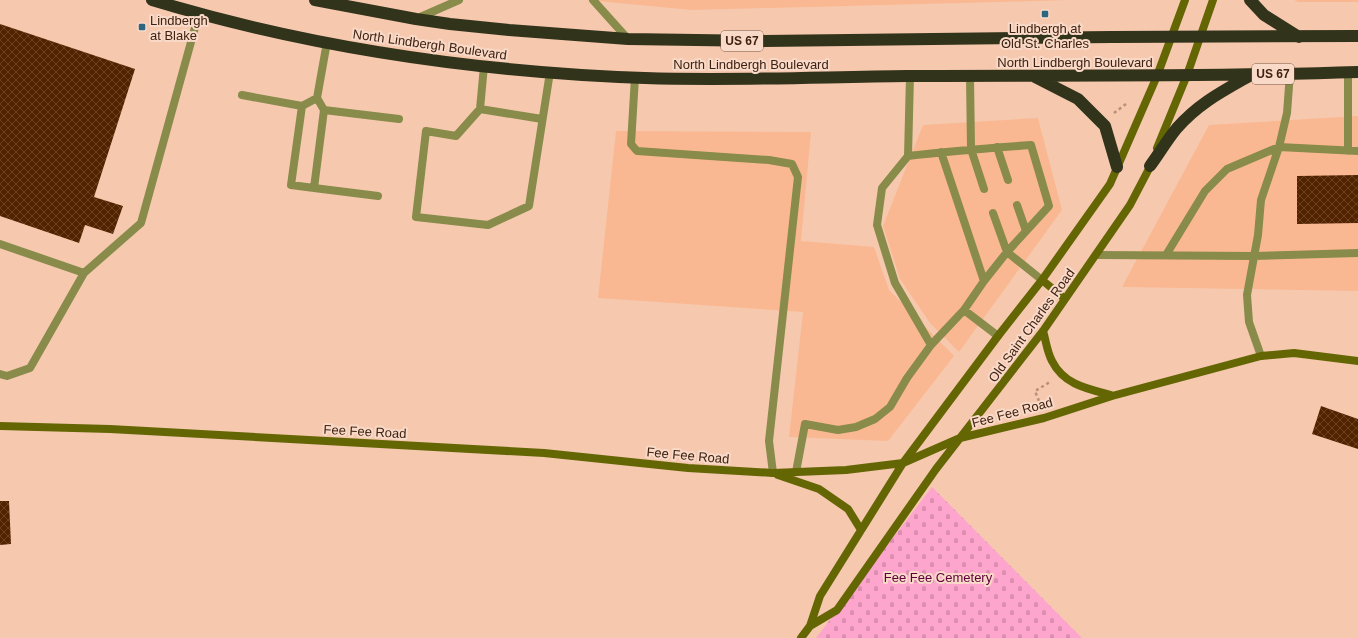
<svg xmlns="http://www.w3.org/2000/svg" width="1358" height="638" font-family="Helvetica,sans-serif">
	<defs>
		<pattern id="cemetery-stones" width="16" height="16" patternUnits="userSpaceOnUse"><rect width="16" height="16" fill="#fea5ce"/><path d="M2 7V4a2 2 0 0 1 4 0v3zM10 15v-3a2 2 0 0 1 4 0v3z" fill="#db8eb0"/></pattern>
		<pattern id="building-cross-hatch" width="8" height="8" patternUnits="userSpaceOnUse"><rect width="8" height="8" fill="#532300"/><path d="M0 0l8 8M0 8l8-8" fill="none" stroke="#6a4225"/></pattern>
	</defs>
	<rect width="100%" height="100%" fill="#f6c9af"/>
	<!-- built -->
	<path fill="#fab892" d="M 587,0 L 1070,0 L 692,10 Z
		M 1294,0 L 1358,0 L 1358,2 L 1298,2 Z
		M 1358,116 L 1358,291 L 1122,287 L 1209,125 Z
		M 1038,118 L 1062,210 L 959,352 L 930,323 L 900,279 L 883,226 L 923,125 Z
		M 616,131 L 811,132 L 801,241 L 874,247 L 889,290 L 954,356 L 888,441 L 789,437 L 803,312 L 598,298 Z"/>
	<!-- cemetery -->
	<path fill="url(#cemetery-stones)" d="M 932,487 L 1082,638 L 816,638 Z"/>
	<!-- building -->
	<path fill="url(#building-cross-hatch)" d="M 0,24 L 135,69 L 94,197 L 123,206 L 113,234 L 85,225 L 79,243 L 0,216 Z
		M 1358,175 L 1358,223 L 1297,224 L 1297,176 Z
		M 1321,406 L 1358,419 L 1358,449 L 1312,434 Z
		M 0,501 L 9,501 L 11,544 L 0,545 Z"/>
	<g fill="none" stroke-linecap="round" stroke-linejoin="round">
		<!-- path -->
		<path stroke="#b89079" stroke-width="2.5" stroke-dasharray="3 3" stroke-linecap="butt" d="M 1114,113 L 1126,104
			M 1039,401 L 1035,391 L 1050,382"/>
		<!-- lane -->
		<path stroke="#888b4a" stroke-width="8" d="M 484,66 L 480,109 L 456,136 L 426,131 L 416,217 L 488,225 L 529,206 L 550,72
			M 1348,72 L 1348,151
			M 910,76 L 908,156 L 882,188 L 877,225 L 895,283 L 931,345 L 964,310 L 998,336
			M 970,76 L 971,149 L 984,189
			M 635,77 L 631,144 L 637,151 L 769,160 L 792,164 L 798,177 L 769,441 L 773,473
			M 242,95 L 302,106
			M 317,98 L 302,106 L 291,185 L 314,188 L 324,110 L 317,98 L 327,42
			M 480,109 L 542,119
			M 324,110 L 399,119
			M 997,147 L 1008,180
			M 908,156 C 949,151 990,148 1031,145 L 1049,206 L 1007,252 L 984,281 L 941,152
			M 314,188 L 378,196
			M 1017,205 L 1026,231
			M 993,213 L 1007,252 L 1042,280
			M 0,244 L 84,273 L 30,368 L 7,376 L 0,374
			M 1097,255 L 1254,256 L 1358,253
			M 1166,255 L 1205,191 L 1227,169 L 1279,147 L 1358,151
			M 84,273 L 141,223 L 199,13
			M 964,310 L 984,281
			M 1261,356 L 1249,322 L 1247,295 L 1258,235 L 1261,200 L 1279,147 L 1287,113 L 1290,73
			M 796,472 L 805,424 L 838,430 L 856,427 L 875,419 L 890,407 L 907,378 L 931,345"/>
		<!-- street -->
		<path stroke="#888b4a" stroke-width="8" d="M 593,0 L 628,39
			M 418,18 L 459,0"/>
		<!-- secondary -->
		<path stroke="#646604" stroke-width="8" d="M 1157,148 L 1187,75 L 1213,0
			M 1042,280 L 1065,299
			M 1043,331 C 1046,341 1047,352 1052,361 C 1064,385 1088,389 1111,395
			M 0,426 L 110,429 L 544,453 L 688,468 L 773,473 L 846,470 L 903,463 L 960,438 L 1044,418 L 1112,396 L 1261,356 L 1294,353 L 1358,361
			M 778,475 L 819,489 L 848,509 L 861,530
			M 810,626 L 837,610 L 936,469 L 1043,331 L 1130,205 L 1152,163
			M 801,638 L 810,626 L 820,596 L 903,463 L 998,336 L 1042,280 L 1110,184 L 1157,76 L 1185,0"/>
		<!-- highway -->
		<path stroke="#32331b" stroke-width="12" d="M 152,0 C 311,48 479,72 645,78 C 732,81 819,77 907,76 C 1057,75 1208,77 1358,72
			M 315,0 L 416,19 L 450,24 L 509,30 L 628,39 L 764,41 L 1112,37 L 1358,36
			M 1250,0 L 1264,15 L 1299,37
			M 1035,77 L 1078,99 L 1105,126 L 1117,167
			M 1150,166 C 1159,154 1167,140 1177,128 C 1199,103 1223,91 1251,75"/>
	</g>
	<!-- markers -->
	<g fill="#2e6680" stroke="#f9d9c8" stroke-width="1.5">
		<rect x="1041" y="10" width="8" height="8" rx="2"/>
		<rect x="138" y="23" width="8" height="8" rx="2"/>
	</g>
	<g text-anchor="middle" stroke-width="4" stroke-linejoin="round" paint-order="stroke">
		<!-- shield labels -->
		<g fill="#f9d9c8" stroke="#775948" stroke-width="1">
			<rect x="721" y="31" width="42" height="20" rx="3"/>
			<rect x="1252" y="64" width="42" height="20" rx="3"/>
		</g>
		<g font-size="12" font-weight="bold" fill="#3f2211">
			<text x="742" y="45">US 67</text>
			<text x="1273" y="78">US 67</text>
		</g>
		<!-- poi labels -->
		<g font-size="13" fill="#3f2211" stroke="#f9d9c8" text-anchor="start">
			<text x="150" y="25">Lindbergh<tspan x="150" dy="15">at Blake</tspan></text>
			<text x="1045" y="33" text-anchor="middle">Lindbergh at<tspan x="1045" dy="15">Old St. Charles</tspan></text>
		</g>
		<!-- street labels -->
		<g font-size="13" fill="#3f2211" stroke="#f9d9c8">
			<text transform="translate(430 44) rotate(8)" y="5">North Lindbergh Boulevard</text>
			<text x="1075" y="67">North Lindbergh Boulevard</text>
			<text x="751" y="69">North Lindbergh Boulevard</text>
			<text transform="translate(1031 325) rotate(-54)" y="5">Old Saint Charles Road</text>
			<text transform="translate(1012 412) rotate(-15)" y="5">Fee Fee Road</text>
			<text transform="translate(365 431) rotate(3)" y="5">Fee Fee Road</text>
			<text transform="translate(688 455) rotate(5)" y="5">Fee Fee Road</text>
		</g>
		<!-- park labels -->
		<g font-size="13" fill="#5f003b" stroke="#f9d9c8">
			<text x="938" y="582">Fee Fee Cemetery</text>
		</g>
	</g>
</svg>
